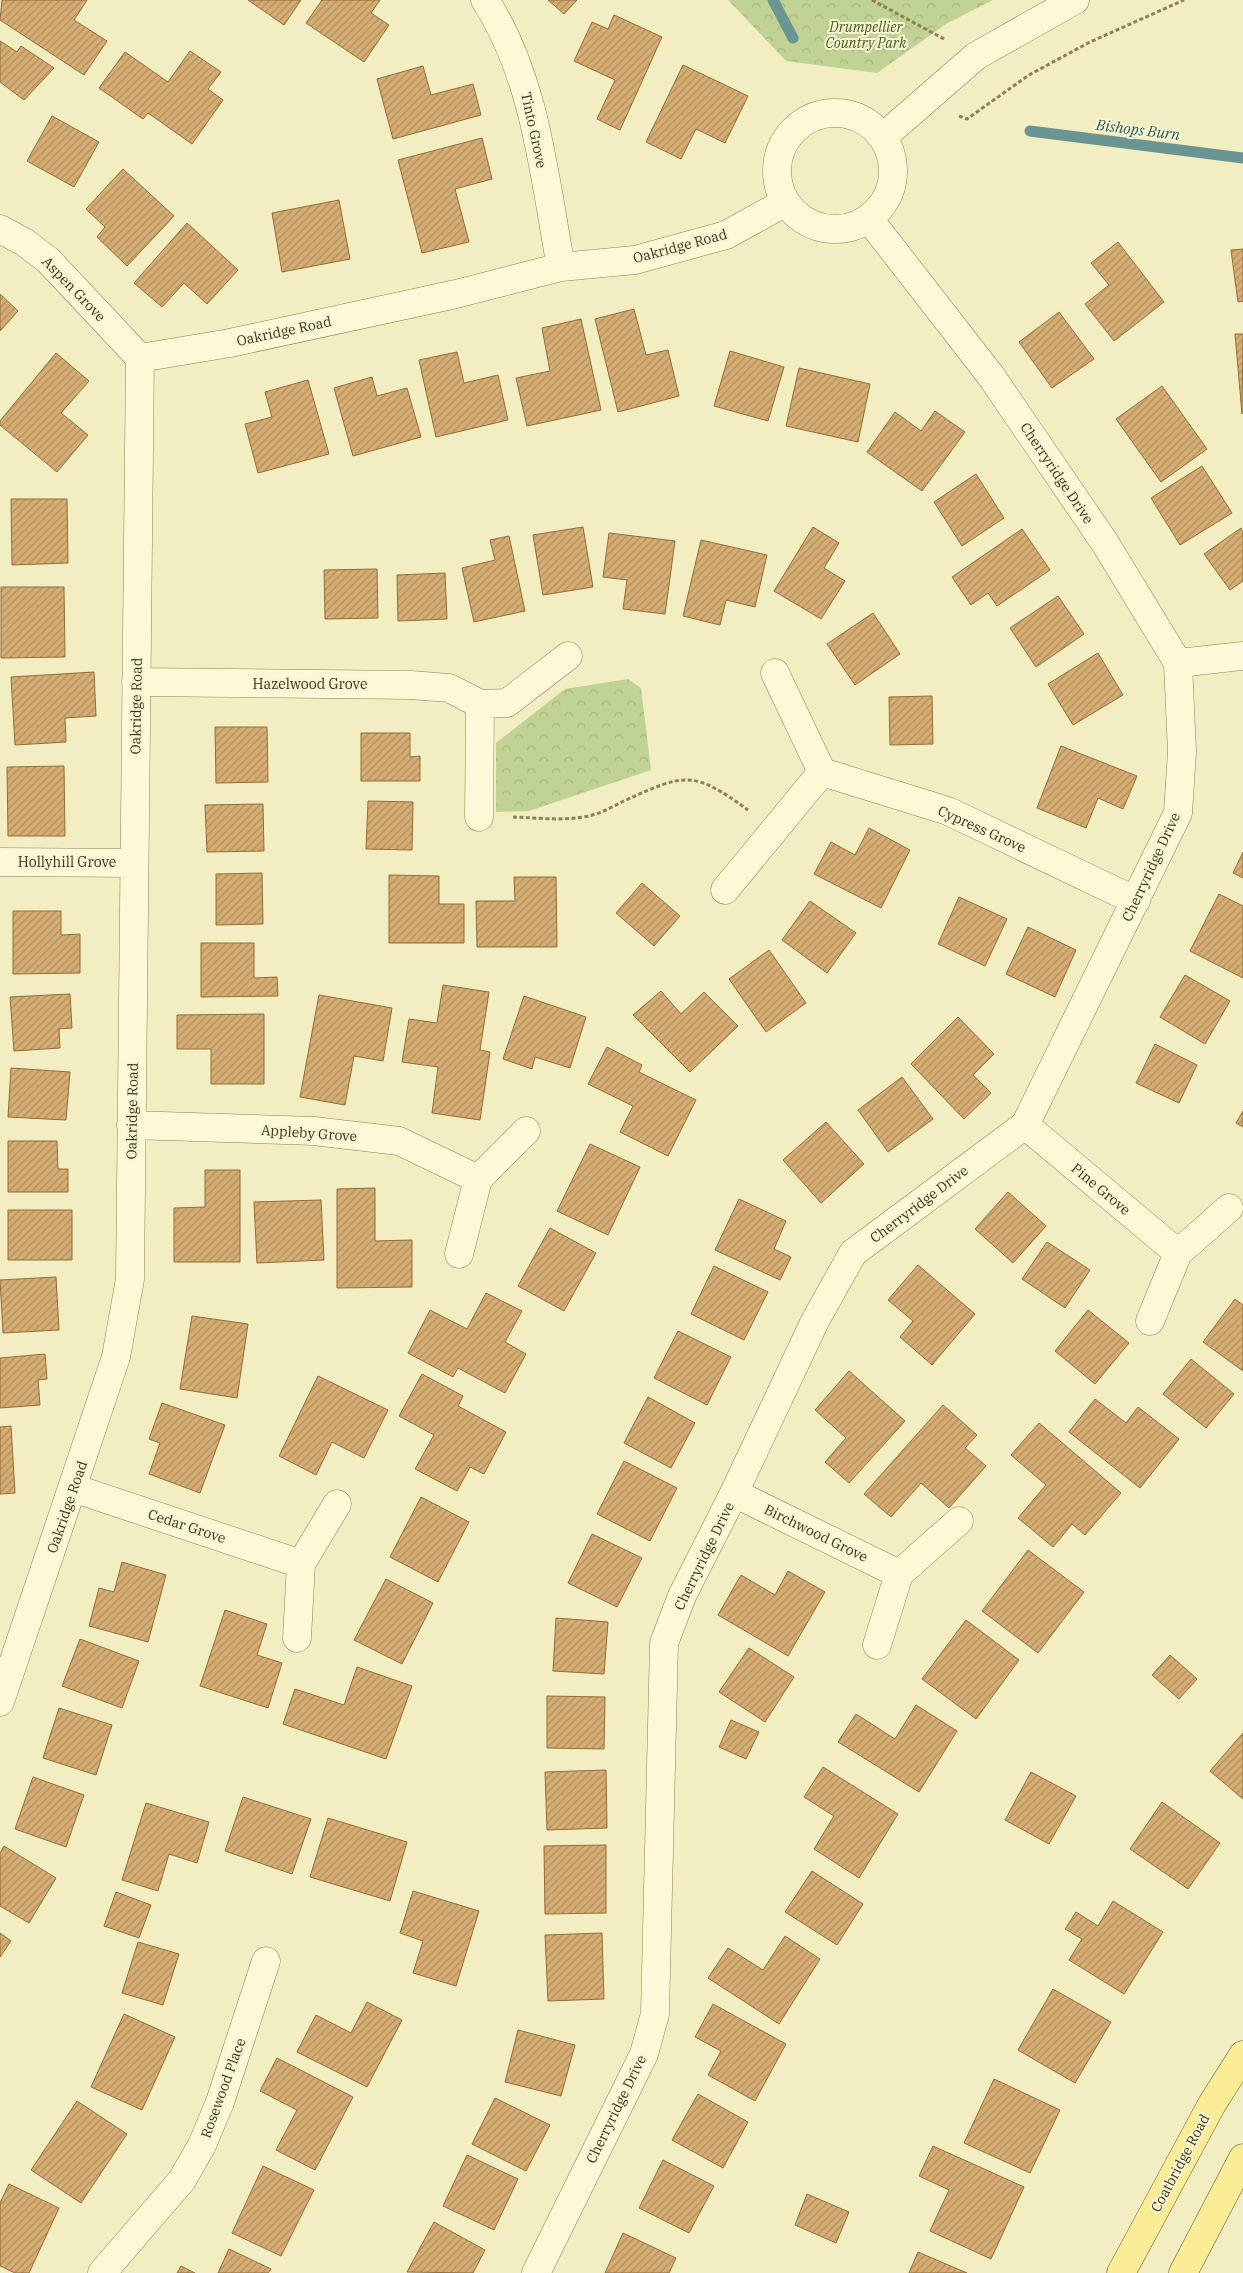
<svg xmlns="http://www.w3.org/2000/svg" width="1243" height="2273" font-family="'IBM Plex Serif',serif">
	<defs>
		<pattern id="forest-crowns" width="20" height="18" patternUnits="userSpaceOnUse" patternTransform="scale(1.25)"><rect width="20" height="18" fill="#c0d394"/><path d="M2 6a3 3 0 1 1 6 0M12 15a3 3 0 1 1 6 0" fill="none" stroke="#a6b67f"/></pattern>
		<pattern id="building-hatch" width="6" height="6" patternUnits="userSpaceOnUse" patternTransform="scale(1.25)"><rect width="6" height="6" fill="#d6ae73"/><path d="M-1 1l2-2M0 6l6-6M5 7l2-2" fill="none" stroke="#af8e5e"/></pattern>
	</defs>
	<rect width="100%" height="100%" fill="#f3edc2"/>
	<!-- forest -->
	<path fill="url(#forest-crowns)" d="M 728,0 L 993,0 L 946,24 L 877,73 L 786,61 Z
		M 628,679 L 641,688 L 651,770 L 529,811 L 496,812 L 496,743 L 565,689 Z"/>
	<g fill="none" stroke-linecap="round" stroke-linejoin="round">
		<!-- stream -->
		<path stroke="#6a9592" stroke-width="11" d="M 773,0 L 793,38
			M 1030,131 L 1243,158"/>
	</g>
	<!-- building -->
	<path fill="url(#building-hatch)" stroke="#926c39" d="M 2,0 L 87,0 L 74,20 L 107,41 L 84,75 L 0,20 Z
		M 248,0 L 301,0 L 284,25 Z
		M 322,0 L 380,0 L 371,13 L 389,25 L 364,62 L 306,23 Z
		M 548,0 L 577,0 L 564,14 Z
		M 614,15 L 662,37 L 620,130 L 597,119 L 615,80 L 574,61 L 592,22 L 608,29 Z
		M 0,41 L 17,52 L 21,46 L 54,68 L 24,100 L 0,82 Z
		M 190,51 L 221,72 L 208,89 L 223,100 L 192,144 L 148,113 L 143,119 L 99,88 L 125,52 L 168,82 Z
		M 683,65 L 748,96 L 725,143 L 696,129 L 681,159 L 646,142 Z
		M 423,66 L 431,95 L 473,84 L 481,115 L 393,139 L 377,79 Z
		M 52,116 L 99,142 L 74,187 L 27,161 Z
		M 482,138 L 492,179 L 455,189 L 469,242 L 422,253 L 398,160 Z
		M 123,169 L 174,216 L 127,266 L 97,237 L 105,227 L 86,209 Z
		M 339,200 L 350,259 L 282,272 L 272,213 Z
		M 187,223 L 238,270 L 207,304 L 184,283 L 162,307 L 134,283 Z
		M 1118,242 L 1164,302 L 1114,341 L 1085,304 L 1109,285 L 1091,263 Z
		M 1243,249 L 1243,301 L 1238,302 L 1231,250 Z
		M 0,294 L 18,311 L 0,331 Z
		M 634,309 L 646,355 L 668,350 L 679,396 L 618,412 L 595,319 Z
		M 1059,312 L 1094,359 L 1052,388 L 1019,342 Z
		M 581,319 L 601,410 L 527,426 L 516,378 L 550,371 L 542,328 Z
		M 1235,334 L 1243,334 L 1242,414 Z
		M 730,351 L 784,367 L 768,421 L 714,406 Z
		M 457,352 L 464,383 L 498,375 L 508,420 L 436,437 L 419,360 Z
		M 56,353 L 89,381 L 61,413 L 88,435 L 57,472 L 0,425 L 0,421 Z
		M 799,368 L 870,384 L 858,442 L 786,426 Z
		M 372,377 L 377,396 L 407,388 L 421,437 L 353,456 L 334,388 Z
		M 308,380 L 329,454 L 258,473 L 245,424 L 272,417 L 265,392 Z
		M 1162,386 L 1207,449 L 1161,482 L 1116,419 Z
		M 935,411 L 965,432 L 922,491 L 867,452 L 895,412 L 921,431 Z
		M 1202,466 L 1232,513 L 1180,545 L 1151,498 Z
		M 976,474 L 1004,518 L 962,546 L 934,502 Z
		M 11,499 L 67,499 L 68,563 L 12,565 Z
		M 583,527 L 593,587 L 543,595 L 533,535 Z
		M 813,527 L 839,543 L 824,568 L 845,581 L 821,619 L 774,591 Z
		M 1241,528 L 1243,532 L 1243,581 L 1230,590 L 1204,554 Z
		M 1022,529 L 1050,570 L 997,606 L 988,593 L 971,605 L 952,577 Z
		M 609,533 L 675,541 L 665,614 L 623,609 L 627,580 L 603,577 Z
		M 509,536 L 525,611 L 474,622 L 462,568 L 495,560 L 490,540 Z
		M 701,540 L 767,555 L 755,607 L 726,600 L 720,625 L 683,616 Z
		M 377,569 L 378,618 L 325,619 L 324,570 Z
		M 445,573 L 447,619 L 398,621 L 397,575 Z
		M 1,587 L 64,587 L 65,657 L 1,658 Z
		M 1058,596 L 1084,634 L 1036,667 L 1010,628 Z
		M 873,613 L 900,654 L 855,685 L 827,644 Z
		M 1098,653 L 1123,695 L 1073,725 L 1048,684 Z
		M 94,672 L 96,716 L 65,718 L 66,742 L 15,745 L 11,677 Z
		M 932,696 L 933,744 L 890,745 L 889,697 Z
		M 215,727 L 267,727 L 268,782 L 216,783 Z
		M 361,733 L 410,733 L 410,757 L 420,756 L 420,781 L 361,781 Z
		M 1061,746 L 1137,776 L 1123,809 L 1098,798 L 1086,828 L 1037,808 Z
		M 64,766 L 65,836 L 8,836 L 7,767 Z
		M 368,801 L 413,802 L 412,850 L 366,849 Z
		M 263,804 L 264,851 L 207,852 L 205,805 Z
		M 869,828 L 910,850 L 881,908 L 814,874 L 831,842 L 855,855 Z
		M 1243,852 L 1243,878 L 1233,873 Z
		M 262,873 L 263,924 L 216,925 L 216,874 Z
		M 389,875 L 439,876 L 439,904 L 464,904 L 464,943 L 389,943 Z
		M 514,877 L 556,877 L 557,947 L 477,947 L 476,901 L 515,901 Z
		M 642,883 L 680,916 L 654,946 L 616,913 Z
		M 1219,894 L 1243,906 L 1243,978 L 1190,951 Z
		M 959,897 L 1007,919 L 985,966 L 938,944 Z
		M 810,901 L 856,933 L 827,973 L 782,940 Z
		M 13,911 L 61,911 L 61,935 L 80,934 L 80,973 L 13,974 Z
		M 1028,927 L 1076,950 L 1055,997 L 1006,974 Z
		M 201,943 L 254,943 L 254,978 L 277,977 L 278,996 L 201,997 Z
		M 769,950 L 806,1003 L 766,1032 L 729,979 Z
		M 1185,975 L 1230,1001 L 1205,1044 L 1160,1017 Z
		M 443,985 L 489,992 L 480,1050 L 490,1052 L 480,1120 L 432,1113 L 438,1067 L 402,1062 L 409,1019 L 437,1023 Z
		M 661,991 L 681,1014 L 704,992 L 738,1026 L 690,1072 L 633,1015 Z
		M 70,994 L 72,1028 L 59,1029 L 60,1048 L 14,1051 L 10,997 Z
		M 319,995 L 392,1008 L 383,1061 L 354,1056 L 345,1105 L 300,1097 Z
		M 524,996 L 586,1017 L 570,1068 L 535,1057 L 532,1069 L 503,1059 Z
		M 264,1014 L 264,1084 L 211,1084 L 211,1049 L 177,1049 L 177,1015 Z
		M 958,1017 L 994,1054 L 973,1075 L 991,1093 L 964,1119 L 911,1064 Z
		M 1155,1044 L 1197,1065 L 1179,1103 L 1136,1083 Z
		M 607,1047 L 642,1065 L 639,1072 L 696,1100 L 668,1156 L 620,1132 L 633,1106 L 588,1084 Z
		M 11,1068 L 70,1072 L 66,1120 L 8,1117 Z
		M 902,1077 L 933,1119 L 888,1152 L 858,1110 Z
		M 1243,1111 L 1243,1127 L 1236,1123 Z
		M 826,1122 L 864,1164 L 821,1203 L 783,1160 Z
		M 8,1141 L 57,1141 L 58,1169 L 68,1169 L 68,1192 L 8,1192 Z
		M 590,1144 L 640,1167 L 608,1235 L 557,1211 Z
		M 205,1170 L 240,1170 L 240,1262 L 174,1262 L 174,1208 L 205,1207 Z
		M 375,1188 L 375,1241 L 412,1240 L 412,1287 L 337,1288 L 337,1189 Z
		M 1008,1192 L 1046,1226 L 1013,1263 L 975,1229 Z
		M 739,1199 L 786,1221 L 774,1249 L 791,1257 L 780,1280 L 715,1250 Z
		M 321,1200 L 324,1260 L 257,1263 L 254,1202 Z
		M 8,1210 L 72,1210 L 72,1260 L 8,1260 Z
		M 550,1228 L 596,1253 L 564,1311 L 518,1286 Z
		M 1047,1242 L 1090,1270 L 1065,1308 L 1022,1279 Z
		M 918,1265 L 975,1314 L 932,1365 L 900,1337 L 913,1321 L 888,1300 Z
		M 714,1266 L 768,1292 L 744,1340 L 691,1314 Z
		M 56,1277 L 59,1330 L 3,1333 L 0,1280 Z
		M 486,1293 L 522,1311 L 505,1342 L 526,1354 L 505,1393 L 458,1368 L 453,1377 L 408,1353 L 430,1310 L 467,1329 Z
		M 1235,1299 L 1243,1305 L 1243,1371 L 1203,1342 Z
		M 1088,1310 L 1129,1343 L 1095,1384 L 1055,1351 Z
		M 192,1316 L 248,1324 L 237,1398 L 180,1389 Z
		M 678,1331 L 731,1357 L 707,1405 L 654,1378 Z
		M 45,1354 L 47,1379 L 38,1380 L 40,1405 L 0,1408 L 0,1358 Z
		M 1191,1359 L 1234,1394 L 1206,1428 L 1163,1394 Z
		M 849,1371 L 905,1421 L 849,1483 L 825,1462 L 846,1438 L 815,1410 Z
		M 422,1374 L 463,1396 L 458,1406 L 506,1432 L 484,1474 L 470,1467 L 457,1491 L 415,1469 L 434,1435 L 399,1416 Z
		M 318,1376 L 388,1410 L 364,1458 L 332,1442 L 316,1475 L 279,1456 Z
		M 648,1397 L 695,1423 L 671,1468 L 624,1443 Z
		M 1095,1399 L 1126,1423 L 1138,1407 L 1179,1439 L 1140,1488 L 1069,1432 Z
		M 162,1403 L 225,1425 L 200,1493 L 149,1474 L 160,1443 L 149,1439 Z
		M 943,1405 L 977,1435 L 965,1448 L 986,1466 L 949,1508 L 921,1483 L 891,1517 L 864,1494 Z
		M 1039,1423 L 1121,1493 L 1085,1535 L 1072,1524 L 1053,1547 L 1018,1518 L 1046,1485 L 1011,1455 Z
		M 11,1426 L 15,1493 L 0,1494 L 0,1427 Z
		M 624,1461 L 677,1488 L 650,1541 L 597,1514 Z
		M 421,1497 L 469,1522 L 438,1582 L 390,1557 Z
		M 592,1534 L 642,1558 L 617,1607 L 568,1583 Z
		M 1028,1550 L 1084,1592 L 1038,1653 L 982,1611 Z
		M 122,1562 L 166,1575 L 148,1642 L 89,1626 L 99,1588 L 114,1592 Z
		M 788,1571 L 825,1592 L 788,1656 L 718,1615 L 741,1575 L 775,1595 Z
		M 386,1579 L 433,1603 L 402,1664 L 354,1640 Z
		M 225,1610 L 267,1624 L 257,1655 L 282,1663 L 268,1708 L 200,1686 Z
		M 556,1618 L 608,1622 L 604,1674 L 553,1671 Z
		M 966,1620 L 1019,1660 L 976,1719 L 922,1679 Z
		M 80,1639 L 139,1661 L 122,1708 L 62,1686 Z
		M 749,1648 L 794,1677 L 765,1722 L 719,1692 Z
		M 1170,1655 L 1197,1679 L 1179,1699 L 1152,1675 Z
		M 357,1667 L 412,1686 L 386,1759 L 283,1724 L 295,1689 L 344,1705 Z
		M 547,1696 L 605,1697 L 604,1749 L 547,1748 Z
		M 916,1705 L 957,1731 L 919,1792 L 838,1742 L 856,1714 L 895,1739 Z
		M 59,1708 L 112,1725 L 96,1775 L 43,1758 Z
		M 731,1720 L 759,1732 L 746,1759 L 719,1747 Z
		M 1243,1733 L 1243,1799 L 1210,1771 Z
		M 823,1767 L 898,1814 L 859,1878 L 814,1849 L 834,1816 L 804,1797 Z
		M 606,1770 L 607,1828 L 547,1830 L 545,1772 Z
		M 1031,1772 L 1076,1796 L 1049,1844 L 1005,1820 Z
		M 33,1777 L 84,1795 L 66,1847 L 15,1829 Z
		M 243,1797 L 311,1819 L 292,1874 L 225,1851 Z
		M 1162,1802 L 1220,1843 L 1188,1889 L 1130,1849 Z
		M 146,1803 L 209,1822 L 197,1863 L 169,1854 L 158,1891 L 122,1880 Z
		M 328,1818 L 407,1842 L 390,1901 L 310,1877 Z
		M 606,1845 L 606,1913 L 545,1914 L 544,1846 Z
		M 4,1846 L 56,1878 L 29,1923 L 0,1906 L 0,1853 Z
		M 812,1871 L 863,1904 L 837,1945 L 785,1912 Z
		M 413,1891 L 479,1911 L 456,1986 L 413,1973 L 423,1941 L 400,1933 Z
		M 116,1892 L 151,1905 L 139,1938 L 104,1926 Z
		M 1113,1901 L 1163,1932 L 1124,1994 L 1069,1960 L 1082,1939 L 1065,1929 L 1076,1912 L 1098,1926 Z
		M 0,1933 L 11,1941 L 0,1957 Z
		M 602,1933 L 604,1999 L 548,2001 L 545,1935 Z
		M 785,1936 L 820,1959 L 779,2024 L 708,1978 L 728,1948 L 763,1970 Z
		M 138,1942 L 179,1954 L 163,2005 L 122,1993 Z
		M 1053,1989 L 1111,2022 L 1075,2083 L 1018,2050 Z
		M 367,2002 L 402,2020 L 367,2087 L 297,2052 L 316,2015 L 351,2033 Z
		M 713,2004 L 786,2044 L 755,2101 L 708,2075 L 721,2051 L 695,2037 Z
		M 124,2014 L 175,2037 L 142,2110 L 91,2087 Z
		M 518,2030 L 575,2045 L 561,2096 L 505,2082 Z
		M 277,2058 L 353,2097 L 315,2170 L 276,2150 L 297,2110 L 260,2091 Z
		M 994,2079 L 1060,2110 L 1030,2173 L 964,2143 Z
		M 698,2094 L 748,2122 L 723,2168 L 672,2140 Z
		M 495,2098 L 550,2125 L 526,2171 L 472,2144 Z
		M 77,2101 L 127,2134 L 81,2203 L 31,2170 Z
		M 933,2146 L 1024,2187 L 991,2259 L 930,2231 L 949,2190 L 919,2176 Z
		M 467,2155 L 518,2179 L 494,2230 L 443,2206 Z
		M 663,2160 L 714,2186 L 689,2233 L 639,2208 Z
		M 263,2166 L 314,2190 L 281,2256 L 232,2233 Z
		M 9,2184 L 59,2208 L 29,2273 L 15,2273 L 0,2266 L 0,2203 Z
		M 807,2194 L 849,2212 L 836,2243 L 795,2225 Z
		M 434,2222 L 485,2250 L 473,2273 L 407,2272 Z
		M 623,2233 L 676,2258 L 669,2273 L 605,2273 Z
		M 229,2249 L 271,2269 L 268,2273 L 218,2273 Z
		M 918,2252 L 967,2273 L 909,2273 Z
		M 181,2266 L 195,2273 L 177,2273 Z"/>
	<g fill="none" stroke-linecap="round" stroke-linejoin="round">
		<!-- minor casing -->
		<g stroke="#8f7f56" stroke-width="29">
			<path id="minor" d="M 485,0 C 536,79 544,176 561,267
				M777 171a58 58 0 1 1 116 0a58 58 0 1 1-116 0Z
				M 883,137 L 976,56 L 1075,0
				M 0,229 L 24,242 L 48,260 L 140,358
				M 1178,663 L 1243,656
				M 136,682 L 411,685 L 449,688 L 480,704 L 479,817
				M 480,704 L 507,703 L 568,656
				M 822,772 L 948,811 L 1136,901
				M 0,862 L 134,863
				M 725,890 L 822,772 L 775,673
				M 131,1125 L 314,1131 L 399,1141 L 478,1179
				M 1025,1125 L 1178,1253 L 1150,1321
				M 1178,1253 L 1229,1208
				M 459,1254 L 478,1179 L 526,1131
				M 73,1488 L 301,1564
				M 734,1493 L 899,1574 L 877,1645
				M 899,1574 L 959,1521
				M 297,1638 L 301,1564 L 337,1504
				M 0,1702 L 116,1357 L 130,1279 L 140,358 L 230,343 L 456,294 L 561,267 L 635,260 L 726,235 L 786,202
				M 102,2273 L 182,2180 L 202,2145 L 220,2102 L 266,1961
				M 536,2273 L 644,2054 L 655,2014 L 664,1643 L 682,1596 L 734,1493 L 815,1321 L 853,1253 L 1025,1125 L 1178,813 L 1182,752 L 1178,663 L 1105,543 L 991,376 L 869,219"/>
		</g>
		<!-- major casing -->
		<g stroke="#5d4b2b" stroke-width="29">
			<path id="major" d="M 1121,2273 L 1212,2104 L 1243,2055
				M 1183,2273 L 1243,2158"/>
		</g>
		<!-- path -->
		<path stroke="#8f7f56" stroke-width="3" stroke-dasharray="4 2.5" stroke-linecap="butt" d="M 872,0 L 944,39
			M 959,116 L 967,119 L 1029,75 L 1090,42 L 1184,0
			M 513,817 C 540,818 570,822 596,814 C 606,811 615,805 624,801 C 685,773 693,770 748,810"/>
		<!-- minor -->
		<use href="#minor" stroke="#fdf8d6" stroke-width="28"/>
		<!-- major -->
		<use href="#major" stroke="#faed96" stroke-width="28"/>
	</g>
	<g text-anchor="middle" stroke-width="4" stroke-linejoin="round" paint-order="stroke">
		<!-- park labels -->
		<g font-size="14" font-style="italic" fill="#435c20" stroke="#f9f5d2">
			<text x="866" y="32">Drumpellier<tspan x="866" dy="16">Country Park</tspan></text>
		</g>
		<!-- street labels -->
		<g font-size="14" fill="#3d321c" stroke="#f9f5d2">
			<text transform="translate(534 130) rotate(78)" y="5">Tinto Grove</text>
			<text transform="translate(680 246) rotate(-15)" y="5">Oakridge Road</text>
			<text transform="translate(74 289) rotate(46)" y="5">Aspen Grove</text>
			<text transform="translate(284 331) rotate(-12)" y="5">Oakridge Road</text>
			<text transform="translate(1057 473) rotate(56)" y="5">Cherryridge Drive</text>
			<text x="310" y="689">Hazelwood Grove</text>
			<text transform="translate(136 706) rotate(-89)" y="5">Oakridge Road</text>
			<text transform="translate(982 829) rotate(24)" y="5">Cypress Grove</text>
			<text x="67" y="867">Hollyhill Grove</text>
			<text transform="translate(1151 867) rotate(-65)" y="5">Cherryridge Drive</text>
			<text transform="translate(132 1111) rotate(-89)" y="5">Oakridge Road</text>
			<text transform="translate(309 1133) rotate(4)" y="5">Appleby Grove</text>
			<text transform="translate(1101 1189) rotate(40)" y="5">Pine Grove</text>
			<text transform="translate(919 1204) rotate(-37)" y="5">Cherryridge Drive</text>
			<text transform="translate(67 1507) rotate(-71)" y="5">Oakridge Road</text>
			<text transform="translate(187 1526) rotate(18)" y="5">Cedar Grove</text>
			<text transform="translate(816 1533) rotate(26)" y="5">Birchwood Grove</text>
			<text transform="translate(704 1556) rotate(-64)" y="5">Cherryridge Drive</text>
			<text transform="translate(223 2088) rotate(-70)" y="5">Rosewood Place</text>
			<text transform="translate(616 2109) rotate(-64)" y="5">Cherryridge Drive</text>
			<text transform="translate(1180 2163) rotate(-62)" y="5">Coatbridge Road</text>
		</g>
		<!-- water labels -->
		<g font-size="15" font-style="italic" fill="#2a595f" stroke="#f9f5d2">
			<text transform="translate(1138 130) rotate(7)" y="5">Bishops Burn</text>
		</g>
	</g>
</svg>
